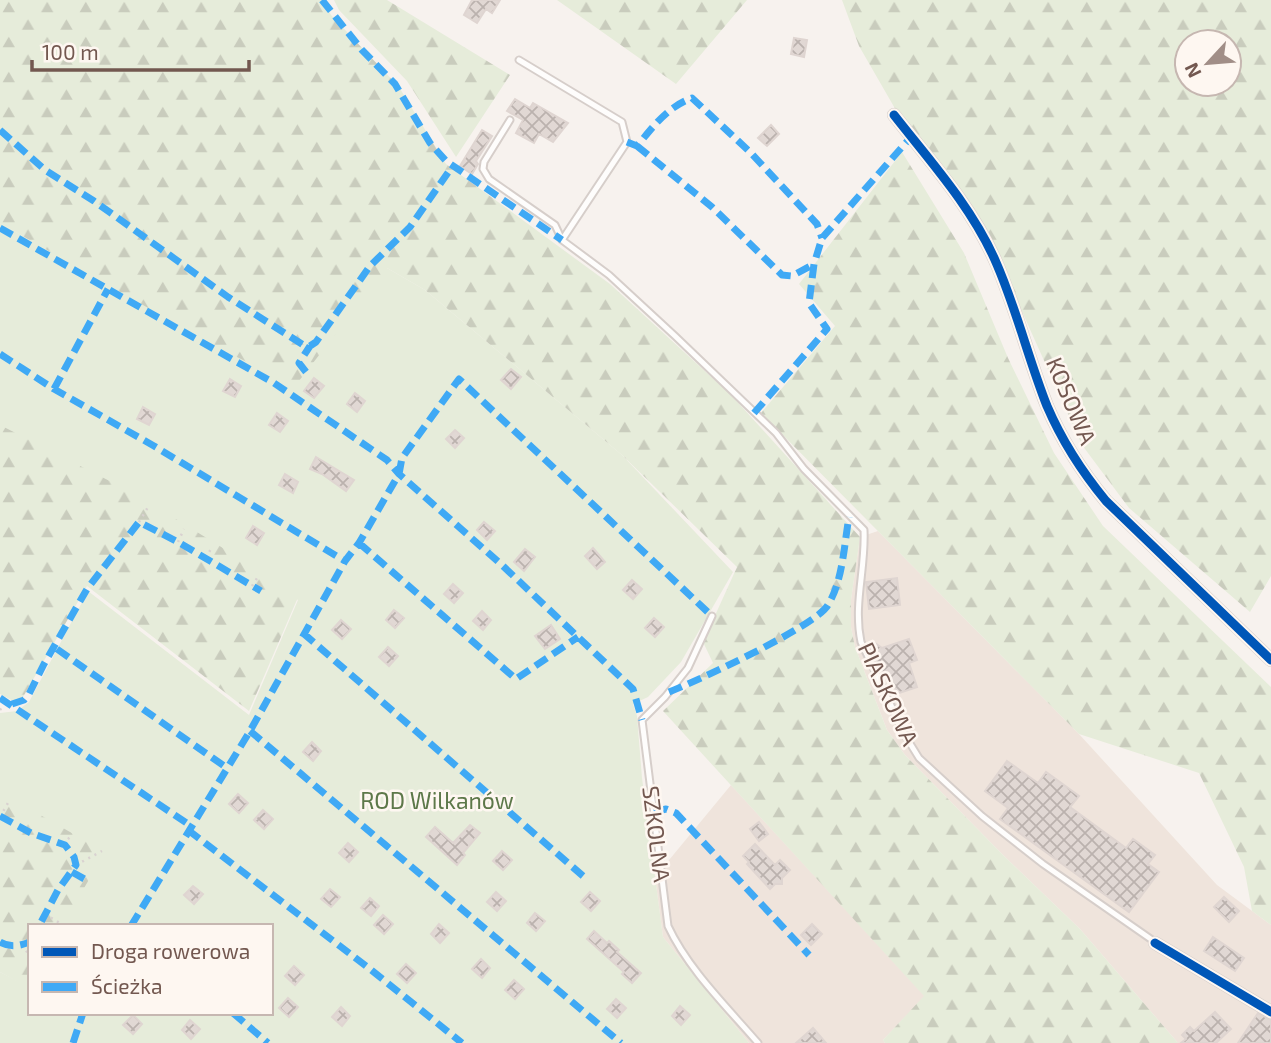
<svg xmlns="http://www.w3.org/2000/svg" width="1271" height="1043" font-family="'Exo 2',sans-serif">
	<defs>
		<pattern id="forest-firs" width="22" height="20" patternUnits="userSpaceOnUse" patternTransform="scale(1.75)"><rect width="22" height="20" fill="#e6ecda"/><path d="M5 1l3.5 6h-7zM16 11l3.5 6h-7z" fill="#c9ccbd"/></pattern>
		<pattern id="building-cross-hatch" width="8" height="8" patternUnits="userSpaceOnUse" patternTransform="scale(1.75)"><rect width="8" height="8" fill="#e1d8d4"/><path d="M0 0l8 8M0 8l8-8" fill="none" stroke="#bbb2ae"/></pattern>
	</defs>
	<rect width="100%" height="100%" fill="#f7f2ee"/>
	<!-- residential -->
	<path fill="#efe4dc" d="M 878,531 L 1079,734 L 1217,885 L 1271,925 L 1271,1043 L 1178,1043 L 1080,929 L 1002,854 L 905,755 L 887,730 L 855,647 L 851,627 L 851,600 L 860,537 Z
		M 731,785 L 925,996 L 883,1040 L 885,1043 L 749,1043 L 663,937 L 655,877 Z"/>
	<!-- green -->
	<path fill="#e6ecda" d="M 0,223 L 100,279 L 387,268 L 425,290 L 622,455 L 733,572 L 681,662 L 648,697 L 633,704 L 637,716 L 642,778 L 663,937 L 749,1043 L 0,1043 L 0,972 L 27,986 L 30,982 L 30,1013 L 271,1013 L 271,926 L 62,926 L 0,796 L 0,713 L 17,711 L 29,702 L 88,591 L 249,715 L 298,600 L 138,501 L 0,431 Z"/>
	<!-- forest -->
	<path fill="url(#forest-firs)" fill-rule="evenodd" d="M 0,0 L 323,0 L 331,15 L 399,87 L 446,164 L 610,284 L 732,396 L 860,537 L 851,600 L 851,627 L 855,647 L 887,730 L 905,755 L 1002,854 L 1080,929 L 1178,1043 L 885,1043 L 883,1040 L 924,996 L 663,711 L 713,663 L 703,642 L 737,567 L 622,455 L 425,290 L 387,268 L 295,386 L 211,344 L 0,223 Z
		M 334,0 L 387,0 L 510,75 L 456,157 L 407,81 L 339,10 Z
		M 557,0 L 747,0 L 676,84 Z
		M 842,0 L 1271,0 L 1271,576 L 1250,612 L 1129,508 L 1082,445 L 979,216 L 897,112 L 859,46 ZM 1187,42 L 1229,42 L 1229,84 L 1187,84 Z
		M 902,152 L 964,253 L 1008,358 L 1054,453 L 1103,526 L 1271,687 L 1271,925 L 1252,911 L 1244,867 L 1199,773 L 1079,734 L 761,413 L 835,326 L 799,284 Z
		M 0,425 L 137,495 L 299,595 L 249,711 L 87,586 L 19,704 L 0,694 Z
		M 0,792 L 105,852 L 62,926 L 30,926 L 30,982 L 27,987 L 0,972 Z"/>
	<!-- building -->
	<path fill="url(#building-cross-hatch)" stroke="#dfd5d1" stroke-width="2" d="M 472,0 L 500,0 L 492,13 L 486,9 L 477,23 L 464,15 Z
		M 794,38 L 807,40 L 804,57 L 791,54 Z
		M 515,99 L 530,108 L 533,103 L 568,123 L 553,142 L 539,134 L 534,143 L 516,133 L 523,120 L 507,111 Z
		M 771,125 L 779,134 L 767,146 L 758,138 Z
		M 482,130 L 492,136 L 476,161 L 478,164 L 472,174 L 460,166 Z
		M 511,369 L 521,377 L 511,389 L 501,380 Z
		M 314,378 L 324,386 L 314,398 L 304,391 Z
		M 230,379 L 241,386 L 235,397 L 223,391 Z
		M 355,393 L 365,401 L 357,412 L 347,404 Z
		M 143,407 L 155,414 L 149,425 L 137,419 Z
		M 277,413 L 288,421 L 280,432 L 269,425 Z
		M 455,430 L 464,438 L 455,448 L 446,439 Z
		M 316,457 L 354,480 L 346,491 L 322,474 L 310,469 Z
		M 285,474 L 298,482 L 293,493 L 279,485 Z
		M 484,522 L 495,531 L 487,540 L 477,530 Z
		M 253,526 L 264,533 L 257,545 L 246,538 Z
		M 593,548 L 605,562 L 597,569 L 585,556 Z
		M 525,549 L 535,557 L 524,571 L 514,562 Z
		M 897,578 L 900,605 L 869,609 L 866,582 Z
		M 632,580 L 642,589 L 633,599 L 623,590 Z
		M 453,584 L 463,593 L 454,603 L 444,594 Z
		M 394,610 L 404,618 L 395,628 L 386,620 Z
		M 482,611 L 491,620 L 483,630 L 473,621 Z
		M 654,618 L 664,627 L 655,637 L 645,628 Z
		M 341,620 L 351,629 L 342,639 L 332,630 Z
		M 551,625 L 560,639 L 545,649 L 535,636 Z
		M 909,639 L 917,660 L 909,663 L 917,687 L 896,694 L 888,670 L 881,673 L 869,647 L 875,643 L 882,648 Z
		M 388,647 L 398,656 L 389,666 L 379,657 Z
		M 312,742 L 321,751 L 313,761 L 303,752 Z
		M 1007,761 L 1038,783 L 1046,772 L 1079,796 L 1070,807 L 1126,848 L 1133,839 L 1155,855 L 1148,864 L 1159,872 L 1129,912 L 1000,819 L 1008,808 L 985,791 Z
		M 238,794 L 248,803 L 239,813 L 229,804 Z
		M 263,810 L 273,819 L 264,829 L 254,820 Z
		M 759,822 L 768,834 L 759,841 L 750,829 Z
		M 470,825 L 480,833 L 463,853 L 465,855 L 457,865 L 426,837 L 435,827 L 453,843 Z
		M 348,843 L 358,852 L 349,862 L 339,853 Z
		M 755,844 L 775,865 L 780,860 L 790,870 L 782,878 L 782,884 L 775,884 L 770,889 L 747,864 L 749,862 L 743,856 Z
		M 502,851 L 512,860 L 503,870 L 493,861 Z
		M 193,886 L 203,894 L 194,904 L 184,895 Z
		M 330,889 L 340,897 L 331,907 L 321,899 Z
		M 496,892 L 506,901 L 497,911 L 487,902 Z
		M 590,892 L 600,901 L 591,911 L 581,902 Z
		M 1224,897 L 1239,911 L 1229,922 L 1214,907 Z
		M 370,898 L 379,906 L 371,916 L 361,908 Z
		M 535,913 L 545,921 L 536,931 L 527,923 Z
		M 383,915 L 393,924 L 384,934 L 374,925 Z
		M 439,924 L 449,933 L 440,943 L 431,934 Z
		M 812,924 L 822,934 L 811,945 L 801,935 Z
		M 594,931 L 607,943 L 609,941 L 619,950 L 617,952 L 641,973 L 632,983 L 622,974 L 624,972 L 587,939 Z
		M 1213,937 L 1244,958 L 1235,971 L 1204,951 Z
		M 481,959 L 490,968 L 482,978 L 472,969 Z
		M 406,964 L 416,973 L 407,983 L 397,974 Z
		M 294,966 L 304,975 L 295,985 L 285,976 Z
		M 514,980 L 524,989 L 515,999 L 505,990 Z
		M 288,998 L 298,1007 L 289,1017 L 279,1008 Z
		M 616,999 L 626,1008 L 617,1018 L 607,1009 Z
		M 680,1006 L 690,1015 L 681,1025 L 672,1016 Z
		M 341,1007 L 350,1016 L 342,1026 L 332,1017 Z
		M 1215,1012 L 1231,1029 L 1216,1043 L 1181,1043 L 1186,1039 L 1182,1035 L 1190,1027 L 1194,1031 Z
		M 1258,1013 L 1271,1020 L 1271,1043 L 1238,1043 Z
		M 133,1015 L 142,1024 L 133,1034 L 123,1025 Z
		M 190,1020 L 200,1029 L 191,1039 L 182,1030 Z
		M 813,1028 L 826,1043 L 796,1043 Z"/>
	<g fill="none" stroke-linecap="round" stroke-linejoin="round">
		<!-- service casing -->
		<g stroke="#d6ceca" stroke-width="9">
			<path id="service" d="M 519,60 L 622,122 L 627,142 L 562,240
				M 510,120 L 484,162 L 483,169 L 489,179 L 555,225 L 562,240 L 609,275 L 675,336 L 776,433 L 804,469 L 864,530 C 866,568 853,604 861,642 L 906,737 L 919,758 L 982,816 L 1043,864 L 1155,942
				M 712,616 L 688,668 L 665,697 L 642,720 L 668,926 C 688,969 727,1007 758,1043"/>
		</g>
		<!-- minor casing -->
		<g stroke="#d6ceca" stroke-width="14">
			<path id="minor" d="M 894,115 C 930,161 971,206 995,260 C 1016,307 1028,358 1047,406 C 1062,441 1082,472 1106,501 L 1271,660
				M 1155,943 L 1271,1012"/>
		</g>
		<!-- path -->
		<path stroke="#d9d2d0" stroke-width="2.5" stroke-dasharray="2 5" stroke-linecap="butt" d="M 139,522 L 148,507
			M 178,542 L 184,529
			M 206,558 L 212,547
			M 252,586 L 259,575
			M 53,647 L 57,649
			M 0,710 L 7,700
			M 0,817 L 9,801
			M 63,844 L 72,835
			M 76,865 L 102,851
			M 45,914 L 63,925
			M 22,945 L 30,956"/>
		<!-- service -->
		<use href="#service" stroke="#fefdfc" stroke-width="5"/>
		<!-- minor -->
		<use href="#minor" stroke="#fefdfc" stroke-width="10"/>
		<!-- quiet -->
		<path stroke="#3fa9f5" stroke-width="7" stroke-dasharray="14 7" stroke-linecap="butt" d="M 322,0 L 362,50 L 395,84 L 430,143 L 446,161 L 562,240
			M 0,130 L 45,170 L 94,201 L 228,297 L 305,346 L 310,346 L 316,342 L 370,266 L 410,227 L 452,167
			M 627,142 L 637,146 C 653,127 667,107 692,98 L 750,152 L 817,224 L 822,238
			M 637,146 L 712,207 L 782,275 L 792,276 L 814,264
			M 0,228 L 274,383 L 387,460 L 399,474 L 503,566 L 633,689 L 642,720
			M 0,354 L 54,389 L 154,446 L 345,561
			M 306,372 L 299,363 L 310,346
			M 54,389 L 108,289
			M 754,413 L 827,329 L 809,303 L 814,264 L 822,238 L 911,137
			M 359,543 L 516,679 L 578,637
			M 303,633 L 583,876
			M 57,649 L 227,768
			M 669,692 C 697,681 816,626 828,605 C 843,580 844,545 849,517
			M 0,698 L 191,826
			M 12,704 L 24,700 L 29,694 L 44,664 L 87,589 L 139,522 L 178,542 L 261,591
			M 250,731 L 621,1043
			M 654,812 L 666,809 L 676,813 L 809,955
			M 0,816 L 31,833 L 65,845 L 74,857 L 76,865 L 58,890 L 39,926
			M 188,830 L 370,969 L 462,1043
			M 72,872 L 88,881
			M 131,926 L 250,731 L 345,561 L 359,543 L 399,474 L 402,458 L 459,379 L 712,616
			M 0,942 C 10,948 19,946 30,942
			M 233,1013 L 268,1043
			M 73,1043 L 83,1013"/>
		<!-- cycleway casing -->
		<g stroke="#fef7f1" stroke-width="13">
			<path id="cycleway" d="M 894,115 C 930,161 971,206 995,260 C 1016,307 1028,358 1047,406 C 1062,441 1082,472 1106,501 L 1271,660
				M 1155,943 L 1271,1012"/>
		</g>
		<!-- cycleway -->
		<use href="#cycleway" stroke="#0057b8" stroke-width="9"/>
	</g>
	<g text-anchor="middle" stroke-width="5" stroke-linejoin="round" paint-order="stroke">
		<!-- street labels -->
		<g font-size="23" fill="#735850" stroke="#fef7f1">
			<text transform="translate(1071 401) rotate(67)" y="8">KOSOWA</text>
			<text transform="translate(888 694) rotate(65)" y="8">PIASKOWA</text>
			<text transform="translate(656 834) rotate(83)" y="8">SZKOLNA</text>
		</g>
		<!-- park labels -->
		<g font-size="23" fill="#5d7849" stroke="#fef7f1">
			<text x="437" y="809">ROD Wilkanów</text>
		</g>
	</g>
	<!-- legend -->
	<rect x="28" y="924" width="245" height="91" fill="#fef7f1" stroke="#c6b7b1" stroke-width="2"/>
	<rect x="42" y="947" width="35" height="10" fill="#0057b8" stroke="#c6b7b1" stroke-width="2"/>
	<text x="91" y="959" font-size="21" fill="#735850">Droga rowerowa</text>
	<rect x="42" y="982" width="35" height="10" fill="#3fa9f5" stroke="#c6b7b1" stroke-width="2"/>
	<text x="91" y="994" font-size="21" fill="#735850">Ścieżka</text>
	<!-- north arrow -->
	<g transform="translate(1208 63) rotate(244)"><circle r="33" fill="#fef7f1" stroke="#c6b7b1" stroke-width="2"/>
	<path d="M0-5L12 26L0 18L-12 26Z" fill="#a18e87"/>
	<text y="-10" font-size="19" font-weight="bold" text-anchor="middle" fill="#735850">N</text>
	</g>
	<!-- scale -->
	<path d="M32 60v10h217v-10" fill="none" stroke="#735850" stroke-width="3.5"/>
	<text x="42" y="60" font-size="21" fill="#735850" stroke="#fef7f1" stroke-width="5" paint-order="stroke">100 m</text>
</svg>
